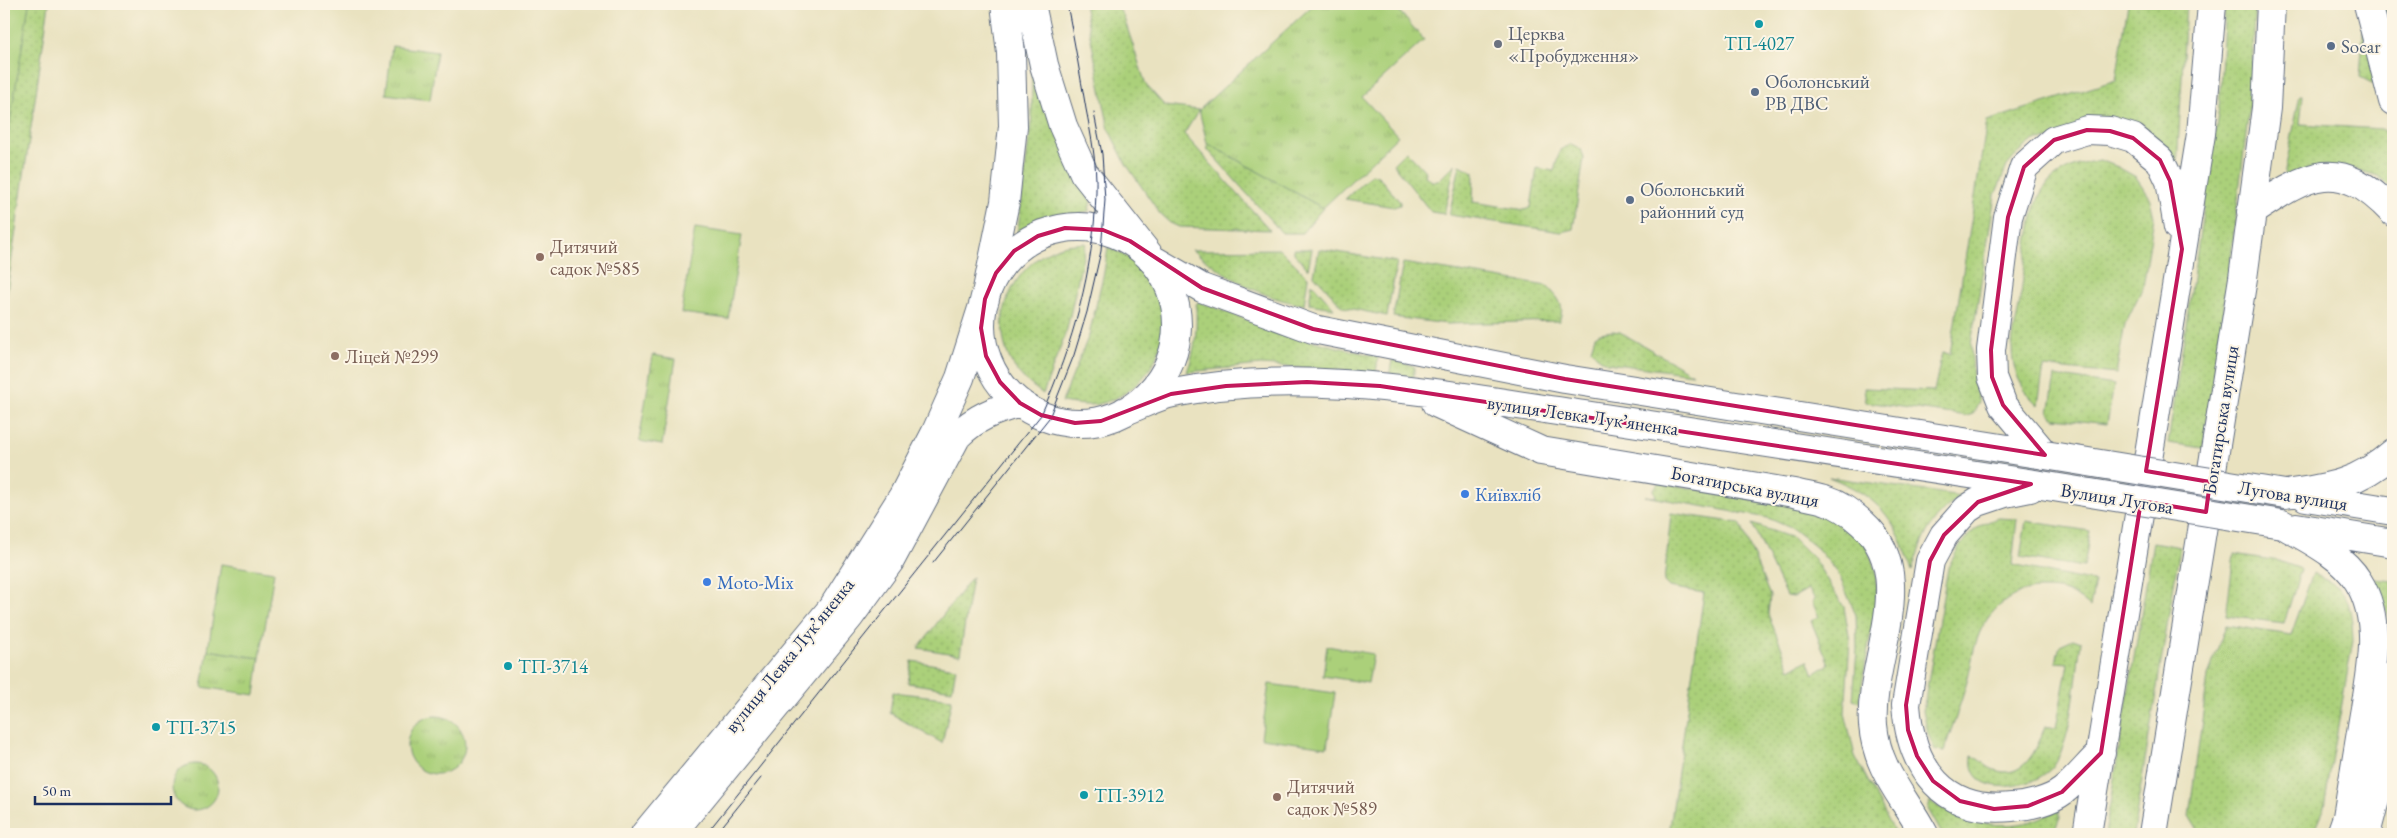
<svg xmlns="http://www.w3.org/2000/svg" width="2397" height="838" font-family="'EB Garamond',serif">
	<defs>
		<pattern id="grass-dots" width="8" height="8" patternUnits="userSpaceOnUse" patternTransform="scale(1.25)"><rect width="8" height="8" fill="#abd07a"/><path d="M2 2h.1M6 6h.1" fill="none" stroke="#93b36c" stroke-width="1.8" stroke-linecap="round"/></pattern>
		<pattern id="forest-firs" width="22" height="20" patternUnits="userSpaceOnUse" patternTransform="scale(1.25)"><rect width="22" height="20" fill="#88b26a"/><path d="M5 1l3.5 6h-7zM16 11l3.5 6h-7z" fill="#6e915a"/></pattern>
		<pattern id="park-tufts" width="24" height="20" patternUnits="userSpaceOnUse" patternTransform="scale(1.25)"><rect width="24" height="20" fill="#abd07a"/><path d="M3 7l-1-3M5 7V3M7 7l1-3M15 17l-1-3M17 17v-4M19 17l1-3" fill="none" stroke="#93b36c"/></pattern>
	</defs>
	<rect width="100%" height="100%" fill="#fcf5e5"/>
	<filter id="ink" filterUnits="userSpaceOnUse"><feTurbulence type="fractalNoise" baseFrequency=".02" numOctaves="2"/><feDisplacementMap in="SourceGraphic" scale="10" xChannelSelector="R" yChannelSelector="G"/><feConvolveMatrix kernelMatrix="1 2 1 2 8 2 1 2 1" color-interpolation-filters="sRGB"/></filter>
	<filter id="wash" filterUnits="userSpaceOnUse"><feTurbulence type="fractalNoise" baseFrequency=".0096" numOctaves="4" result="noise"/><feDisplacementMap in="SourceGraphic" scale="20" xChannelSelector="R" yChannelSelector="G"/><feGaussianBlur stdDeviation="1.12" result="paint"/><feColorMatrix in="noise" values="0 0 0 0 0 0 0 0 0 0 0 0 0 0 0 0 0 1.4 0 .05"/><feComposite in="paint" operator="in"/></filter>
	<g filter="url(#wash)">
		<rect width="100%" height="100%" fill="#e9e2c0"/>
		<!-- grass -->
		<path fill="url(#grass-dots)" stroke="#63806c" d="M 4,4 L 49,4 L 4,312 Z
			M 1084,4 L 1115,4 L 1123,15 L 1146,85 L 1165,106 L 1199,110 L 1184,134 L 1270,230 L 1179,227 L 1170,223 L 1160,214 L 1126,164 L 1109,130 Z
			M 2128,4 L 2186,4 L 2177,168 L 2161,143 L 2149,136 L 2034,140 L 2018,153 L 2007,166 L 1995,195 L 1971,345 L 1973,379 L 1979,402 L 1973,414 L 1967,416 L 1866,402 L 1864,388 L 1934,391 L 1942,353 L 1950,354 L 1987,121 L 2116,80 Z
			M 2225,4 L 2256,4 L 2249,109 L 2231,257 L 2203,448 L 2168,443 L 2219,107 Z
			M 2363,30 L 2378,86 L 2360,77 Z
			M 1031,35 L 1091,199 L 1089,211 L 1041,222 L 1017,237 L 1032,115 Z
			M 2300,95 L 2303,95 L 2300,124 L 2382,129 L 2393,147 L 2393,189 L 2378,176 L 2344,166 L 2283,181 Z
			M 1207,143 L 1323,208 L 1302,233 L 1282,233 L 1208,150 Z
			M 1571,144 L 1581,149 L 1584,158 L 1573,229 L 1561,232 L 1449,215 L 1460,165 L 1474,172 L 1473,202 L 1525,210 L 1531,207 L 1537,168 L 1554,171 L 1560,150 Z
			M 1406,151 L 1426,172 L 1425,176 L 1432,181 L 1438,181 L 1455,164 L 1444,214 L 1431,212 L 1393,164 Z
			M 2100,160 L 2118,167 L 2136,177 L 2149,196 L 2154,217 L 2143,287 L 2125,324 L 2116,374 L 2044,367 L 2038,405 C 2022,391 2012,371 2012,348 C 2012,335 2017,320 2019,307 C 2023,283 2030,209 2042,191 C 2055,171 2078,164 2100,160 Z
			M 1372,174 L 1378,176 L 1400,202 L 1400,205 L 1394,207 L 1345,199 Z
			M 1086,243 L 1067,329 L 1043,394 C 1032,386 1023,379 1015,368 C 985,323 1013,261 1062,246 C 1070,244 1078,244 1086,243 Z
			M 1108,247 C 1121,253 1135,260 1145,272 C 1183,319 1160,386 1103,403 C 1089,407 1075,404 1062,402 L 1089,335 L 1104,272 Z
			M 1280,249 L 1308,277 L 1304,305 C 1257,297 1229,277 1192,250 Z
			M 1294,249 L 1312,249 L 1308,269 L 1294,253 Z
			M 1319,249 L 1397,262 L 1387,316 L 1343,307 L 1314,275 Z
			M 1403,263 L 1547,286 C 1558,298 1566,305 1559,321 L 1447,324 L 1393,317 Z
			M 1312,283 L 1334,308 L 1309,304 Z
			M 1199,302 L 1289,335 L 1378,357 L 1376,373 L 1261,365 L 1187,372 C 1196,348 1197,329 1196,304 Z
			M 1613,331 L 1620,332 L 1693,374 L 1607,363 L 1600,359 L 1591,349 L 1595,336 L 1600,333 Z
			M 1392,360 L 1414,366 L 1414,376 L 1411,378 L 1389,377 Z
			M 2055,376 L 2114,385 L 2107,424 L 2055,418 L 2049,413 Z
			M 1829,477 L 1961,496 C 1930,518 1923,536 1912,571 C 1897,519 1879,497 1829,477 Z
			M 1658,483 L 1825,509 L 1862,536 L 1876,569 L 1876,601 L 1859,702 L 1853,700 L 1857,649 L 1856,615 L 1838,573 L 1817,548 L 1793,529 L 1768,518 L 1645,496 L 1656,497 L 1654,489 Z
			M 1671,513 L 1740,523 L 1770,596 L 1768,614 L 1790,669 L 1808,660 L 1814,674 L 1829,664 L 1811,621 L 1819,617 L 1812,602 L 1815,599 L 1808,589 L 1794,597 L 1786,596 L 1752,524 L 1793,538 L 1814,559 L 1844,607 L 1850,641 L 1845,713 L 1855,756 L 1894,831 L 1893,834 L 1858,834 L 1825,828 L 1824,834 L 1669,834 L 1704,593 L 1669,587 L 1664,582 Z
			M 1998,518 L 2017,519 L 2012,565 L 2095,582 L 2090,607 C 2075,593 2063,589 2042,589 C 2014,588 1987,611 1978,637 C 1972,652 1971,670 1966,685 C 1960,707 1951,729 1944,751 L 1935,750 L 1928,734 L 1923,711 L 1948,568 C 1961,542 1970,527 1998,518 Z
			M 2026,521 L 2090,531 L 2084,567 L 2020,557 Z
			M 2153,542 L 2180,547 L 2133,834 L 2105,834 Z
			M 2234,554 L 2279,561 L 2301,569 L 2284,623 L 2226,616 Z
			M 2313,573 C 2321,578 2331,582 2338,587 C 2352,599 2352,624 2353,640 L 2324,807 L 2312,834 L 2200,834 L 2189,816 L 2208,676 L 2226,625 L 2291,635 Z
			M 972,577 L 960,655 L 918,648 Z
			M 2375,579 L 2393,581 L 2393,645 L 2389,644 L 2388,617 Z
			M 2073,639 L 2081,642 C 2076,676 2073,738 2054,765 C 2038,789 1966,801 1972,756 C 1979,758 1985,766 1992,769 C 2023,782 2037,750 2045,726 L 2056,728 L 2068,663 L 2056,662 L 2060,645 Z
			M 912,661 L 956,668 L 952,690 L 908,683 Z
			M 893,692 L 952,699 L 942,743 L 890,713 Z
			M 1930,801 C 1954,818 1990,828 2019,824 C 2033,822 2047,815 2059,809 L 2060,817 L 2053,834 L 1942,834 L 1928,809 Z"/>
		<!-- forest -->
		<path fill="url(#forest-firs)" stroke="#527064" d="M 2383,4 L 2393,4 L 2393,43 Z"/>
		<!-- park -->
		<path fill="url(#park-tufts)" stroke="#63806c" d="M 1314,4 L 1393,4 L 1424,40 L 1362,97 L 1398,136 L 1323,208 L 1207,143 L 1199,110 Z
			M 392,46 L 437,52 L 430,100 L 386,94 Z
			M 653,355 L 676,359 L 662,445 L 639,441 Z
			M 1327,646 L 1373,654 L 1368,683 L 1323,676 Z
			M 208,650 L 260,658 L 255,695 L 202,687 Z
			M407 745a29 29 0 1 1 58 0a29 29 0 1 1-58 0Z
			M172 787a23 23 0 1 1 46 0a23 23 0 1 1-46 0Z"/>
		<!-- garden -->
		<path fill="#abd07a" stroke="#63806c" d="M 4,4 L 29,4 L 4,159 Z
			M 695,228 L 742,235 L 728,319 L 681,313 Z
			M 221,564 L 274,572 L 260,658 L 208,650 Z
			M 1269,684 L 1335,693 L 1327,747 L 1261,738 Z"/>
	</g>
	<g filter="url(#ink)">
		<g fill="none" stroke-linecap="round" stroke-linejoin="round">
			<!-- major casing -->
			<g stroke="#636e80" stroke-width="30">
				<path id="major" d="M 1031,4 L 1044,65 L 1063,126 L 1084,173 L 1152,259 L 1202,288 L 1313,329 L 1565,379 L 2045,455
					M 2368,4 L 2393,101
					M 2251,212 C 2310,173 2338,155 2393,212
					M981 325a98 98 0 1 1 196 0a98 98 0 1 1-196 0Z
					M 1436,403 L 1541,451 L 1794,493 C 1805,496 1817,497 1827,501 C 1840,505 1852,514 1862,523 C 1921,575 1868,660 1873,725 C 1877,771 1904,796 1924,834
					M 1125,411 C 1141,405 1157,396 1173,393 C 1310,366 1449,396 1585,415 C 1737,437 1889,461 2041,485
					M 2045,455 L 2003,405 L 1992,377 L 1991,350 L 2008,217 L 2024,167 L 2054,140 L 2087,130 L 2110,131 L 2133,138 L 2160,160 L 2170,181 L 2178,227
					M 2030,488 L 2005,493 L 1978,502 L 1967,509 L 1944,535 L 1930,561 L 1906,705 C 1911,769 1944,814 2012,807 C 2028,806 2050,801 2063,791 C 2077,780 2088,765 2101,753
					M 2285,494 C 2329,488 2359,483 2393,453
					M 2306,497 L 2393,511
					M 2282,524 C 2308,539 2342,555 2358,581 C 2385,623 2369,681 2362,726 C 2357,757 2352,787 2347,817 L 2341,834
					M 2296,527 L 2393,543
					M 645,834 L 833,607 L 903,496 L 935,434 L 960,378 L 985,299 L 1005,202 L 1013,126 L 1011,53 L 1005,4
					M 671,834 L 850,616 L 890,561 L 957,436 C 976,417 995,410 1020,403
					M 2087,834 L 2201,134 L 2212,4
					M 2153,834 L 2243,278 L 2266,108 L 2271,4
					M 2366,834 L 2375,800 L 2393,676"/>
			</g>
			<!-- major -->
			<use href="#major" stroke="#fff" stroke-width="28"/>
			<!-- tram -->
			<path stroke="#1b2f5e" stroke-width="1" d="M 933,563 L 1049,418 L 1074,355 L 1087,312 L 1101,251 L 1105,200 L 1102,154 L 1094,113
				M 706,834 L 1041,415 C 1073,344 1094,270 1096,192 C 1097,164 1091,135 1086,109 C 1080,74 1074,39 1067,4
				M 716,834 L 761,778"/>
			<!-- major-bridge casing -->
			<g stroke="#636e80" stroke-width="30" stroke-linecap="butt">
				<path id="major-bridge" d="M 2045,455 L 2285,494
					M 2041,485 L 2282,524"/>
			</g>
			<!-- major-bridge -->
			<use href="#major-bridge" stroke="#fff" stroke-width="28"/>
		</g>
	</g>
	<!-- marked area -->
	<path fill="none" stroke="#c2185b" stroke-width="4" stroke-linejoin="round" d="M 2087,130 L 2110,131 L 2133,138 L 2160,160 L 2170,181 L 2182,249 L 2146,471 L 2210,482 L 2206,512 L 2141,501 L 2101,753 L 2062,792 L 2028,806 L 1994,809 L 1960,801 L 1933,781 L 1917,756 L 1908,730 L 1906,705 L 1930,561 L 1944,535 L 1978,502 L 2031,484 L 1380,386 L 1307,382 L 1226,386 L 1171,394 L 1101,421 L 1075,423 L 1041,415 L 1020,403 L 1000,382 L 986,356 L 981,328 L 985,299 L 996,273 L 1014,251 L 1038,236 L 1065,228 L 1103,230 L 1130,241 L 1202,288 L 1313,329 L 1565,379 L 2045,455 L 2003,405 L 1992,377 L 1991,350 L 2008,217 L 2024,167 L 2054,140 Z"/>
	<!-- markers -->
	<g fill="#0f9aa8" stroke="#fcf5e5" stroke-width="2">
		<circle cx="1759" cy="24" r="5"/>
		<circle cx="508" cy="666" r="5"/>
		<circle cx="156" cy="727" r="5"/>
		<circle cx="1084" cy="795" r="5"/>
	</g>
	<circle fill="#6b7280" stroke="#fcf5e5" stroke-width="2" cx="1498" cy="44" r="5"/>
	<g fill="#5c6f8a" stroke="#fcf5e5" stroke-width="2">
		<circle cx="2331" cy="46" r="5"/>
		<circle cx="1755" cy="92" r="5"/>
		<circle cx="1630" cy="200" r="5"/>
	</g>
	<g fill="#8d6e63" stroke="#fcf5e5" stroke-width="2">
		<circle cx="540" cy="257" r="5"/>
		<circle cx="335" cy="356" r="5"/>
		<circle cx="1277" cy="797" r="5"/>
	</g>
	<g fill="#3f7fe0" stroke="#fcf5e5" stroke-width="2">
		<circle cx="1465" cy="494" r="5"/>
		<circle cx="707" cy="582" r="5"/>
	</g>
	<g text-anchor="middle" stroke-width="4" stroke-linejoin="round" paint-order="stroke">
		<!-- worship labels -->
		<g font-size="19" fill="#5b616d" stroke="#fcf5e5" text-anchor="start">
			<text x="1508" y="40">Церква<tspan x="1508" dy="22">«Пробудження»</tspan></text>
		</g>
		<!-- culture labels -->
		<g font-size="19" fill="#0d838f" stroke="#fcf5e5" text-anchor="start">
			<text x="1759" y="50" text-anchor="middle">ТП-4027</text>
			<text x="518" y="673">ТП-3714</text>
			<text x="166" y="734">ТП-3715</text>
			<text x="1094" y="802">ТП-3912</text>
		</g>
		<!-- service labels -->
		<g font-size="19" fill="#4e5e75" stroke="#fcf5e5" text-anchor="start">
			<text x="2341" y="53">Socar</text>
			<text x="1765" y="88">Оболонський<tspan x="1765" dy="22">РВ ДВС</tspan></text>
			<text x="1640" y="196">Оболонський<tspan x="1640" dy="22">районний суд</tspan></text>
		</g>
		<!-- education labels -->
		<g font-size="19" fill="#785e54" stroke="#fcf5e5" text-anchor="start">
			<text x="550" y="253">Дитячий<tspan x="550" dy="22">садок №585</tspan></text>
			<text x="345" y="363">Ліцей №299</text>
			<text x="1287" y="793">Дитячий<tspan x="1287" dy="22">садок №589</tspan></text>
		</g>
		<!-- street labels -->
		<g font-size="19" fill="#1b2f5e" stroke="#fcf5e5">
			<text transform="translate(1583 415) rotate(8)" y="7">вулиця Левка Лукʼяненка</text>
			<text transform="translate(2220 420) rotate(-81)" y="7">Богатирська вулиця</text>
			<text transform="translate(1745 486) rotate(11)" y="7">Богатирська вулиця</text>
			<text transform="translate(2293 495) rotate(9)" y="7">Лугова вулиця</text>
			<text transform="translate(2117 498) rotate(9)" y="7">Вулиця Лугова</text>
			<text transform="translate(789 655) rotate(-51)" y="7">вулиця Левка Лукʼяненка</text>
		</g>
		<!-- shop labels -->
		<g font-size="19" fill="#366cbe" stroke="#fcf5e5" text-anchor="start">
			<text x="1475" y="501">Київхліб</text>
			<text x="717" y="589">Moto-Mix</text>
		</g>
	</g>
	<!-- margin -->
	<rect width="2397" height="838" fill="none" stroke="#fcf5e5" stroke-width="20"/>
	<!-- scale -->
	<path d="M35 796v8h136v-8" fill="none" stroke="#1b2f5e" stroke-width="2.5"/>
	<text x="42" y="796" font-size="15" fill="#1b2f5e" stroke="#fcf5e5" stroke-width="4" paint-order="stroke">50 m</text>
</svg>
